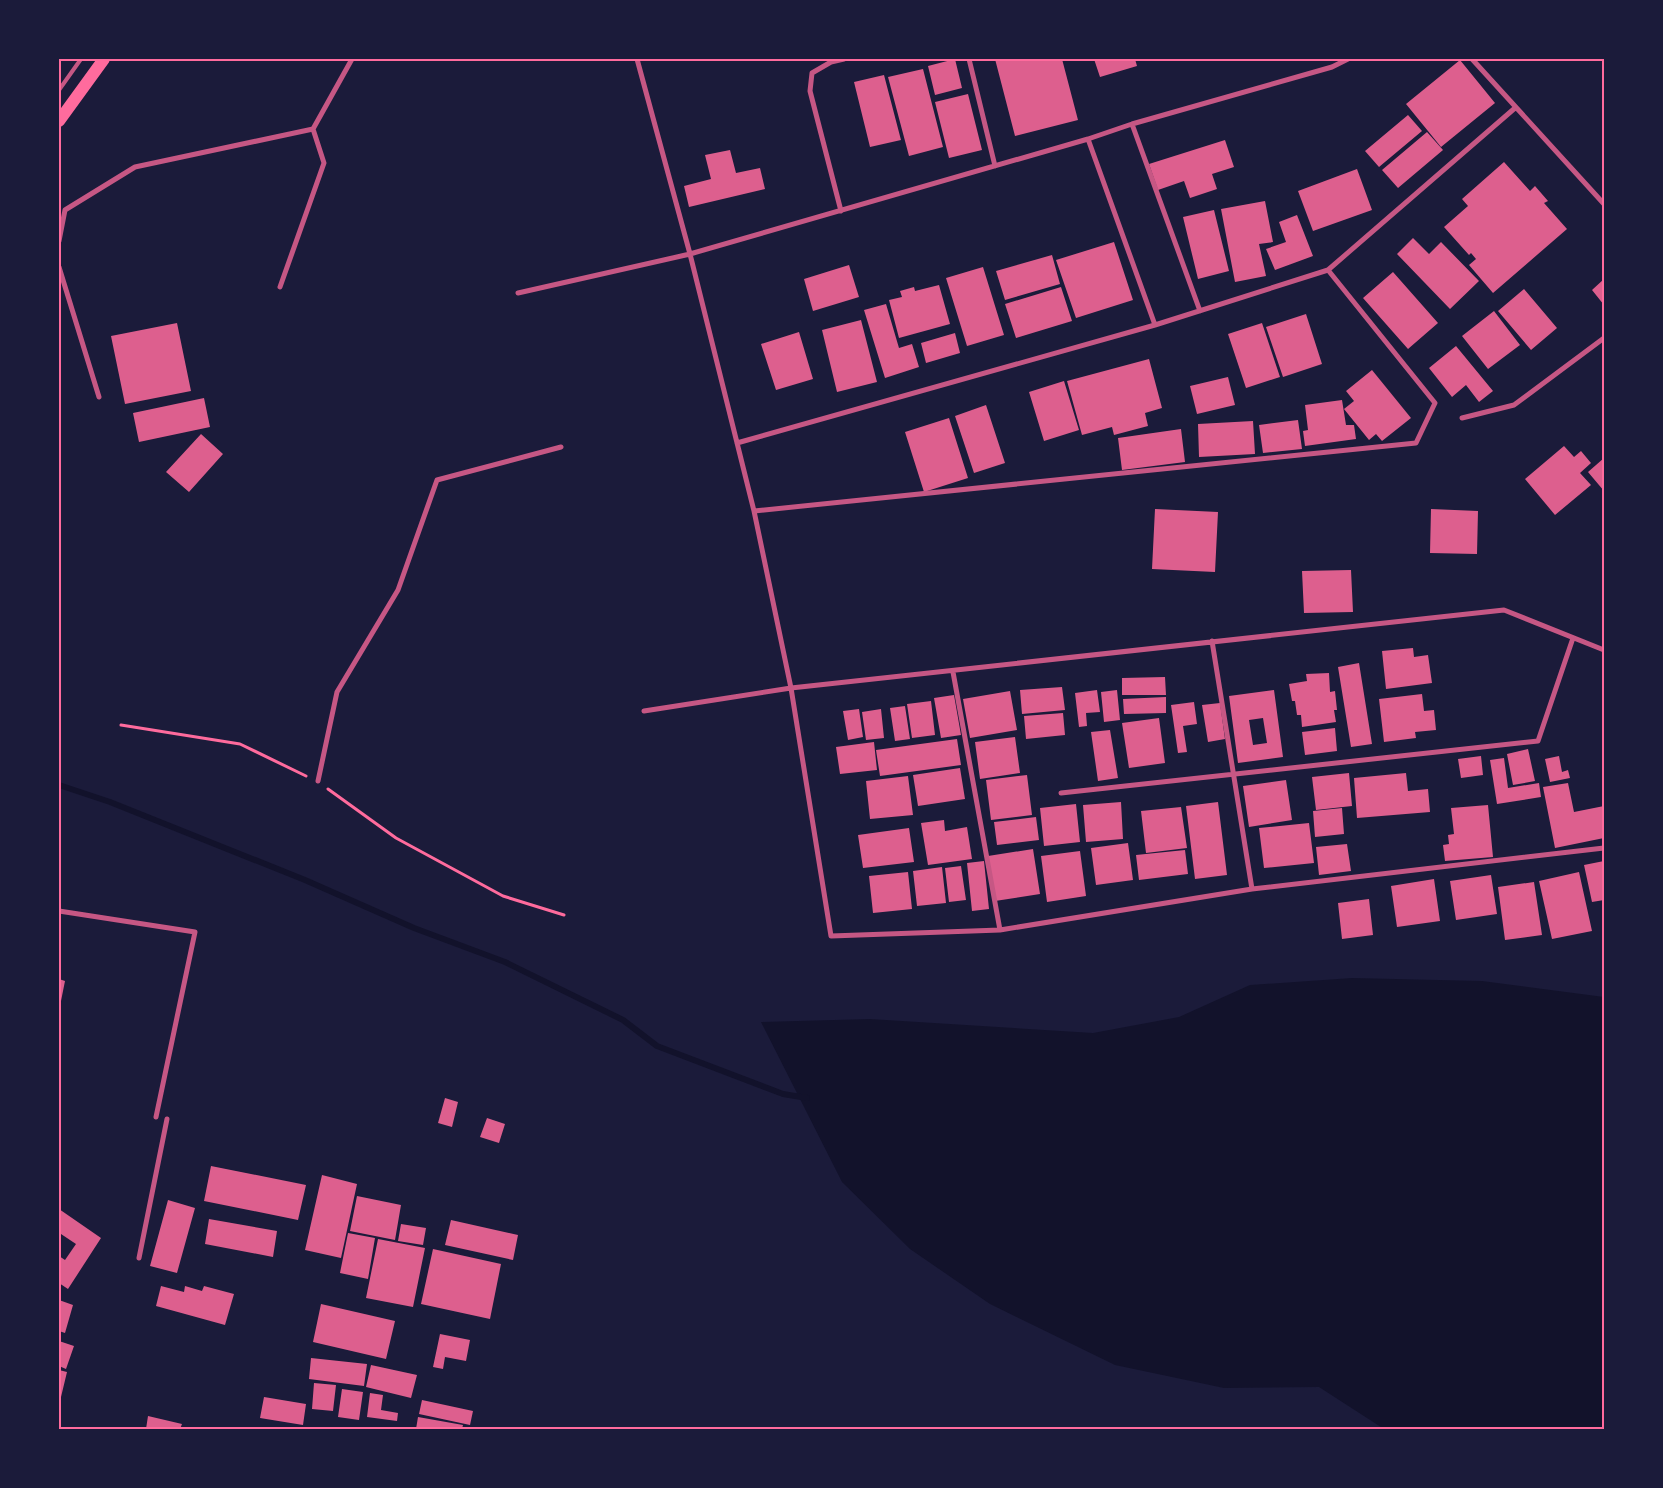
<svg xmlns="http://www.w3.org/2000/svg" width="1663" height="1488" font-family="'Fira Sans',sans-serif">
	<rect width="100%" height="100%" fill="#1b1b3a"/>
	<!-- water -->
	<path fill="#12122b" d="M 1352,978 L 1482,981 L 1604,997 L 1604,1429 L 1384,1429 L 1319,1387 L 1224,1388 L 1115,1365 L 990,1304 L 910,1249 L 842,1182 L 761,1022 L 870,1019 L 1093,1033 L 1179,1017 L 1250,985 Z"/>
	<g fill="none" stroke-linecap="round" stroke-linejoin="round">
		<!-- stream -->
		<path stroke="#12122b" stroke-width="6" d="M 59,785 L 110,802 L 305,880 L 414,928 L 505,962 L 623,1020 L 657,1046 L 783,1094 L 807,1098"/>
	</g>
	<!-- building -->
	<path fill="#dd5f8e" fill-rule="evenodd" d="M 955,59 L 962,88 L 935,95 L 928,66 Z
		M 995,59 L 1062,59 L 1078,120 L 1015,136 Z
		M 1094,59 L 1135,59 L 1137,66 L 1100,77 Z
		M 1460,60 L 1495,103 L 1441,147 L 1406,104 Z
		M 923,69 L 943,147 L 909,156 L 888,77 Z
		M 884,75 L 901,140 L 870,147 L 854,82 Z
		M 968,94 L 982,150 L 949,158 L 935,102 Z
		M 1408,115 L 1422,131 L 1379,167 L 1365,151 Z
		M 1427,132 L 1443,150 L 1398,188 L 1382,170 Z
		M 1225,140 L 1234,167 L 1212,174 L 1217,189 L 1190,198 L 1184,181 L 1158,190 L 1149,164 Z
		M 730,150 L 736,173 L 760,168 L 765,189 L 689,207 L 684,186 L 711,179 L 705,155 Z
		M 1504,162 L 1530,191 L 1535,186 L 1548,201 L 1544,203 L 1567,229 L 1493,293 L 1469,265 L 1476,259 L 1471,253 L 1469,255 L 1444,227 L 1468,206 L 1462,199 Z
		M 1357,169 L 1372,210 L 1313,231 L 1298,191 Z
		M 1265,201 L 1273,242 L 1259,244 L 1266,276 L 1235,282 L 1221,209 Z
		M 1214,210 L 1229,271 L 1198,279 L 1183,217 Z
		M 1297,215 L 1313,256 L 1275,270 L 1266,249 L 1286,242 L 1279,222 Z
		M 1413,238 L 1429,254 L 1441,242 L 1479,281 L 1450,309 L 1397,254 Z
		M 1114,242 L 1133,300 L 1076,318 L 1056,260 Z
		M 1052,255 L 1060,284 L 1005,300 L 996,271 Z
		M 849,265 L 859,297 L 813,311 L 804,279 Z
		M 983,267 L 1004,335 L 967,346 L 946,278 Z
		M 1393,272 L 1438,323 L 1408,349 L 1363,298 Z
		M 1604,279 L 1604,305 L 1592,290 Z
		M 939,285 L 950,324 L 899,338 L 889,300 L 902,297 L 900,291 L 914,287 L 915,291 Z
		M 1061,287 L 1072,321 L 1016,338 L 1005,304 Z
		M 1524,289 L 1557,328 L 1531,350 L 1498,311 Z
		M 886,304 L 899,348 L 912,344 L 919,367 L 885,378 L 864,310 Z
		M 1494,311 L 1520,345 L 1488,369 L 1462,336 Z
		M 1306,314 L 1322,364 L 1283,377 L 1266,327 Z
		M 861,320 L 877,382 L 837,392 L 822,330 Z
		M 177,323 L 191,391 L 125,404 L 111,336 Z
		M 1262,323 L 1280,377 L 1246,388 L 1228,334 Z
		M 799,332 L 813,379 L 776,390 L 761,344 Z
		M 955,333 L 960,353 L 926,363 L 921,343 Z
		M 1456,346 L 1493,391 L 1479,402 L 1466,385 L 1452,397 L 1429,368 Z
		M 1149,359 L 1162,408 L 1145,413 L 1148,426 L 1114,435 L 1112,427 L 1082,435 L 1067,381 Z
		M 1372,370 L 1411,418 L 1382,441 L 1376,434 L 1369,440 L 1344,409 L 1354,401 L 1346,391 Z
		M 1228,377 L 1235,405 L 1197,414 L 1190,386 Z
		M 1064,381 L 1079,430 L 1044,441 L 1029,392 Z
		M 204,398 L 210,427 L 139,442 L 133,413 Z
		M 1342,400 L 1346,425 L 1354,425 L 1356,439 L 1305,446 L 1303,431 L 1308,430 L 1305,405 Z
		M 986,405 L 1005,463 L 974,473 L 955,416 Z
		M 949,418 L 968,478 L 924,492 L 905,432 Z
		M 1298,420 L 1302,449 L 1263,453 L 1259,425 Z
		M 1253,421 L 1255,454 L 1199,457 L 1198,424 Z
		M 1181,429 L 1185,462 L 1122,470 L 1118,438 Z
		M 201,434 L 223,454 L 189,492 L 166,472 Z
		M 1564,446 L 1574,457 L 1581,451 L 1591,463 L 1580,473 L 1591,485 L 1555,515 L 1525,479 Z
		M 1604,458 L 1604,491 L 1588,472 Z
		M 1155,509 L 1218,512 L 1215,572 L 1152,569 Z
		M 1431,509 L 1478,511 L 1477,554 L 1430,553 Z
		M 1351,570 L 1353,612 L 1304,613 L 1302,571 Z
		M 1413,648 L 1414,657 L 1428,655 L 1432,683 L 1386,689 L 1382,651 Z
		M 1359,663 L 1372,744 L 1351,747 L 1338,667 Z
		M 1329,673 L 1330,692 L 1335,691 L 1337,710 L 1334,710 L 1336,722 L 1302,727 L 1301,715 L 1297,715 L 1295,701 L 1292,701 L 1289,684 L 1307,681 L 1306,674 Z
		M 1165,677 L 1166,695 L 1122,695 L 1122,678 Z
		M 1062,687 L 1065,710 L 1022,714 L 1020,690 Z
		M 1097,690 L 1100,712 L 1086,713 L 1087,726 L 1079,727 L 1075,693 Z
		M 1117,690 L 1120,720 L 1104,722 L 1101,692 Z
		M 1274,690 L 1283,757 L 1238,763 L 1229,696 ZM 1263,718 L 1267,743 L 1253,745 L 1249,720 Z
		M 1010,691 L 1017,730 L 970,738 L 963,699 Z
		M 1422,694 L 1424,711 L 1434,710 L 1436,730 L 1415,732 L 1416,738 L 1384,742 L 1379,699 Z
		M 954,695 L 961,735 L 941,738 L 934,698 Z
		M 1166,697 L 1166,713 L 1124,714 L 1123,699 Z
		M 931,701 L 935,735 L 912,738 L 907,704 Z
		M 1194,702 L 1197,724 L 1183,726 L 1187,752 L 1178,753 L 1171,705 Z
		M 1220,703 L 1225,739 L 1208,742 L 1202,705 Z
		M 905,706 L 910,739 L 895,741 L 890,708 Z
		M 859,709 L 863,737 L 848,740 L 843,711 Z
		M 881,709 L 884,738 L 866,740 L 862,712 Z
		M 1063,713 L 1065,735 L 1026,739 L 1024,716 Z
		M 1159,718 L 1165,763 L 1129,768 L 1122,723 Z
		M 1335,728 L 1337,751 L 1305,755 L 1302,732 Z
		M 1110,730 L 1118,778 L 1098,781 L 1091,732 Z
		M 1015,737 L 1020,773 L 980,779 L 975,742 Z
		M 957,739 L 961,765 L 880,776 L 876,750 Z
		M 874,742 L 877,770 L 840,774 L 836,747 Z
		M 1528,749 L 1535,781 L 1513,785 L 1507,754 Z
		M 1481,756 L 1483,775 L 1461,778 L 1458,759 Z
		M 1559,756 L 1562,772 L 1568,770 L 1570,778 L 1550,782 L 1545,759 Z
		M 1504,758 L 1508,788 L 1539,783 L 1541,797 L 1497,804 L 1490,760 Z
		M 960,768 L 965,799 L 918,806 L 913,775 Z
		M 1349,773 L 1352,806 L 1316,810 L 1312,777 Z
		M 1406,773 L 1408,791 L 1428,789 L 1430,812 L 1357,818 L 1354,778 Z
		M 1027,775 L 1032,815 L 991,820 L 986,780 Z
		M 908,776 L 913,815 L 870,819 L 866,781 Z
		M 1286,780 L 1292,820 L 1249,827 L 1243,786 Z
		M 1568,783 L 1574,812 L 1604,806 L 1604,838 L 1555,848 L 1543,787 Z
		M 1121,802 L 1123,839 L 1086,842 L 1083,805 Z
		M 1218,802 L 1227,875 L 1195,879 L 1186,806 Z
		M 1076,804 L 1080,842 L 1044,846 L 1040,808 Z
		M 1488,805 L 1493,857 L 1445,861 L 1443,845 L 1449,844 L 1448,835 L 1454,834 L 1451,808 Z
		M 1181,807 L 1187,848 L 1146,853 L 1141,811 Z
		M 1342,808 L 1344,834 L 1315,837 L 1313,811 Z
		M 1036,817 L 1039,840 L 997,845 L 994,822 Z
		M 944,820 L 945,831 L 967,827 L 972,859 L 928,865 L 921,823 Z
		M 1309,823 L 1314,863 L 1264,868 L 1259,828 Z
		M 909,828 L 914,862 L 863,868 L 858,835 Z
		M 1128,843 L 1133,880 L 1096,885 L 1091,848 Z
		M 1347,844 L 1351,871 L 1319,875 L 1316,847 Z
		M 1033,849 L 1040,894 L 995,901 L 988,856 Z
		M 1185,850 L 1188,874 L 1139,880 L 1136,855 Z
		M 1080,851 L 1086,896 L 1047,902 L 1041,856 Z
		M 984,861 L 989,909 L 972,911 L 967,863 Z
		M 1604,861 L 1604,900 L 1592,902 L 1584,865 Z
		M 961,866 L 966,900 L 949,902 L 945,868 Z
		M 942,867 L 946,903 L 917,906 L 913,871 Z
		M 908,872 L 912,909 L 873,913 L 869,876 Z
		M 1579,872 L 1592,931 L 1552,939 L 1539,881 Z
		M 1491,875 L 1497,914 L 1456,920 L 1450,881 Z
		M 1434,879 L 1440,921 L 1397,927 L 1391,886 Z
		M 1534,882 L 1542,935 L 1505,940 L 1498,887 Z
		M 1369,899 L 1373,935 L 1342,939 L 1338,903 Z
		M 59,979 L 65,981 L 60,1006 L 59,1006 Z
		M 445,1098 L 458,1102 L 452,1127 L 438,1123 Z
		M 487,1118 L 505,1124 L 499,1143 L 480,1137 Z
		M 211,1166 L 306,1185 L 298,1220 L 204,1201 Z
		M 322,1175 L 357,1184 L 341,1258 L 305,1250 Z
		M 357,1196 L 401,1205 L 395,1240 L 350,1231 Z
		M 168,1200 L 195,1208 L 177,1273 L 150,1266 Z
		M 59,1209 L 101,1238 L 68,1289 L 59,1283 L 59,1256 L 65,1260 L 76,1244 L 61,1234 L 59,1238 Z
		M 209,1219 L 277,1231 L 273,1257 L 205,1244 Z
		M 451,1220 L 518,1235 L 513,1260 L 445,1245 Z
		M 401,1224 L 426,1228 L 423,1245 L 398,1241 Z
		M 348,1233 L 375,1238 L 368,1279 L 340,1273 Z
		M 378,1239 L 425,1248 L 413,1307 L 366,1298 Z
		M 433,1249 L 501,1264 L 490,1319 L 421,1304 Z
		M 161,1286 L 184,1292 L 185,1286 L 202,1291 L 204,1286 L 234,1294 L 225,1325 L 156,1306 Z
		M 59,1300 L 73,1305 L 65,1333 L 59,1331 Z
		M 321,1304 L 395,1321 L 386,1359 L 313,1342 Z
		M 440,1334 L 470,1340 L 466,1361 L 445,1357 L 443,1369 L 433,1367 Z
		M 59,1341 L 74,1346 L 66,1369 L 59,1366 Z
		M 311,1358 L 367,1364 L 364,1386 L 309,1379 Z
		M 371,1365 L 417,1375 L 411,1398 L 366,1387 Z
		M 59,1370 L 67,1372 L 61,1397 L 59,1396 Z
		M 314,1383 L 336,1385 L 333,1411 L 312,1409 Z
		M 342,1389 L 363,1392 L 359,1420 L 338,1417 Z
		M 370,1393 L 383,1395 L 381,1410 L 398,1413 L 397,1421 L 367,1417 Z
		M 264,1397 L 306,1404 L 303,1425 L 260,1418 Z
		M 422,1400 L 473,1411 L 470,1425 L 419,1414 Z
		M 148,1416 L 182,1424 L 180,1429 L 146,1429 Z
		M 418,1417 L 463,1425 L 462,1429 L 416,1429 Z"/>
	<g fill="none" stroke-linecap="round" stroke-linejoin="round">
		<!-- path -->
		<path stroke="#ff6b9d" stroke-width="3" d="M 121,725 L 240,744 L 306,776
			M 328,789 L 396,838 L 503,896 L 564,915"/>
		<!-- service -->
		<path stroke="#c65784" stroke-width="4" d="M 59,90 L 81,59"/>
		<!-- minor -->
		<path stroke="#c65784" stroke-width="5" d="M 637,59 L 690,254 L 754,511 L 791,688 L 831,936 L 1000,930 L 1252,889 L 1604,848
			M 969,59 L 995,166
			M 1472,59 L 1604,204
			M 1132,124 L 1200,311
			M 1088,139 L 1155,325
			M 841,211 L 810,91 L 812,73 L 831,62 L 844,59
			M 59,241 L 65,210 L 135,167 L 313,129
			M 59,267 L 99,397
			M 280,287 L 324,163 L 313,129 L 352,59
			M 518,293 L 690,254 L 1088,139 L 1132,124 L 1332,67 L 1348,59
			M 1462,418 L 1514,405 L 1604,338
			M 737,443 L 1155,325 L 1328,270 L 1515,108
			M 754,511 L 1416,443 L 1435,403 L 1328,270
			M 1212,641 L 1252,889
			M 953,672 L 1000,930
			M 644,711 L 791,688 L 1504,610 L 1604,650
			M 318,781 L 337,692 L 398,590 L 437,480 L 561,447
			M 1061,793 L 1538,741 L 1573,638
			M 59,911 L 195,932 L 156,1117
			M 139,1258 L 167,1119"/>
		<!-- primary -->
		<path stroke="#ff6b9d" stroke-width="12" d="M 59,121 L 104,59"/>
	</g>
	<!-- border -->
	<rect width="1663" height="1488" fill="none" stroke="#1b1b3a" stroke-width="120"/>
	<rect x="60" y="60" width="1543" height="1368" fill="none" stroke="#ff6b9d" stroke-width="2"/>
</svg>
